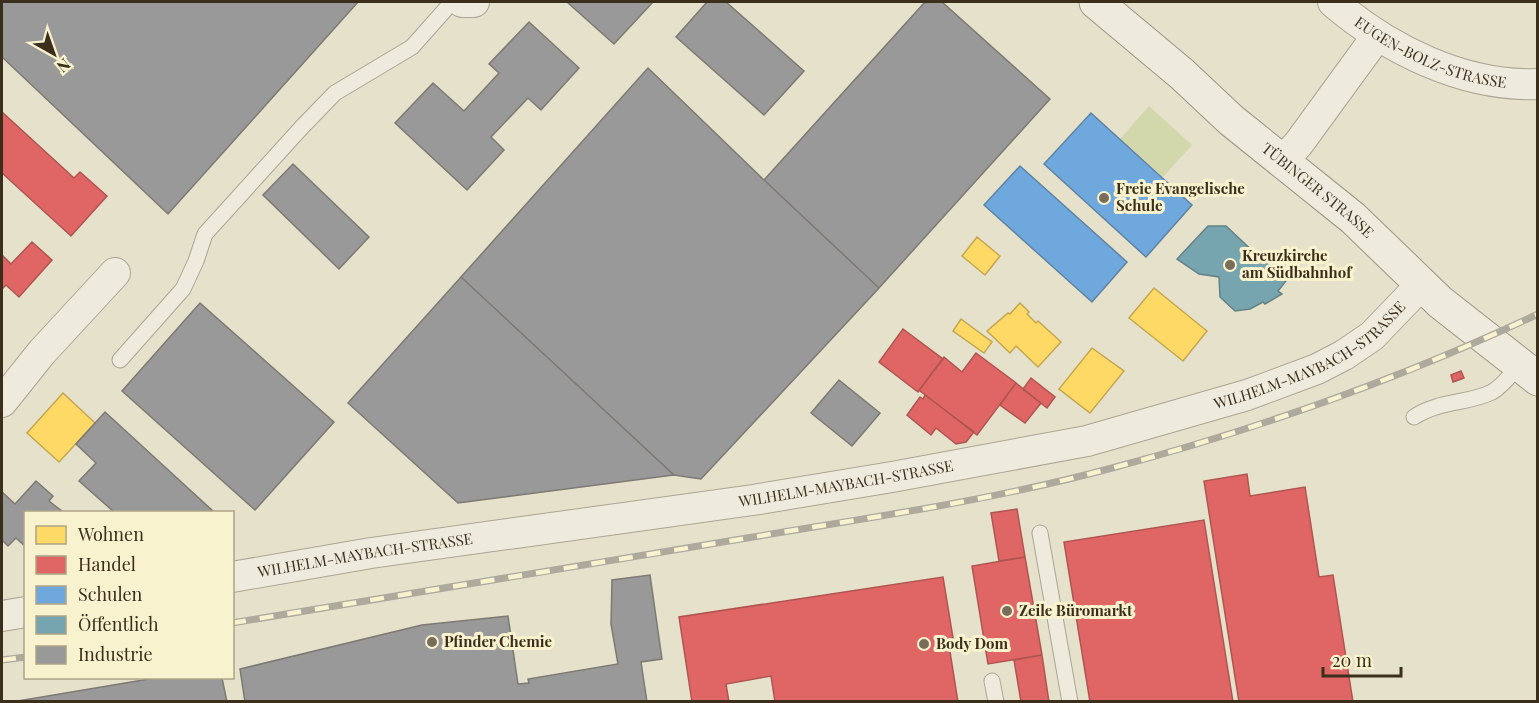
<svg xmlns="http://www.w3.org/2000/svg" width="1539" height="703" font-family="'Playfair Display',serif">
	<rect width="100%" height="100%" fill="#e6e1cb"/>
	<!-- green -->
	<path fill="#d2d8ac" d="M 1149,106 L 1192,145 L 1163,177 L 1120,139 Z"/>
	<!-- homes -->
	<path fill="#ffd966" stroke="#c4a650" stroke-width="1.5" d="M 977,237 L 1000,256 L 985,275 L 962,256 Z
		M 1154,288 L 1207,331 L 1183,361 L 1129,318 Z
		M 1020,303 L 1029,312 L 1027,314 L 1036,323 L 1038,321 L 1061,342 L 1038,367 L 1016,346 L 1010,353 L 987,331 L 1008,313 L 1010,314 Z
		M 961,319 L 992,342 L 984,353 L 953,331 Z
		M 1092,348 L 1124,371 L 1090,413 L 1059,389 Z
		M 63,393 L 95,423 L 59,462 L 27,433 Z"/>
	<!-- shops -->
	<path fill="#e06666" stroke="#ae5550" stroke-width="1.5" d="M 2,112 L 74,178 L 80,172 L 107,196 L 71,236 L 2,173 Z
		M 32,242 L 52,260 L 19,297 L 6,285 L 2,289 L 2,255 L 11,264 Z
		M 903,329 L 943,359 L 918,392 L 879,362 Z
		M 976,353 L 1016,383 L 977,435 L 919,390 L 944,357 L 962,372 Z
		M 1461,371 L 1464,378 L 1453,382 L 1451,375 Z
		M 1031,378 L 1055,397 L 1047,408 L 1023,389 Z
		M 1016,383 L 1041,403 L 1025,423 L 1000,405 Z
		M 925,395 L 974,432 L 966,442 L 956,444 L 936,428 L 931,435 L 907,415 L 920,397 L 923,399 Z
		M 1247,474 L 1250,496 L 1305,487 L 1319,577 L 1333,575 L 1353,702 L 1239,702 L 1204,481 Z
		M 1017,509 L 1025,557 L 999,561 L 991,513 Z
		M 1204,520 L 1233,702 L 1090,702 L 1064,542 Z
		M 1025,557 L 1042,655 L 988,664 L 972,566 Z
		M 943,577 L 953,638 L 948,639 L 958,702 L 775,702 L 771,676 L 726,684 L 729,702 L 692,702 L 679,617 Z
		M 1042,655 L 1049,702 L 1021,702 L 1014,660 Z"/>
	<!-- schools -->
	<path fill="#6fa8dc" stroke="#5f83a2" stroke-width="1.5" d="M 1091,113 L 1192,205 L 1146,257 L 1044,164 Z
		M 1020,166 L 1127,262 L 1092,302 L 984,205 Z"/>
	<!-- public -->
	<path fill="#76a5af" stroke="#648183" stroke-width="1.5" d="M 1208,226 L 1226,226 L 1258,256 L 1262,251 L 1289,277 L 1278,291 L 1282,294 L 1265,304 L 1263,302 L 1250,309 L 1235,311 L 1220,297 L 1219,277 L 1199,274 L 1177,259 Z"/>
	<!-- industry -->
	<path fill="#999" stroke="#7d7973" stroke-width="1.5" d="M 2,2 L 358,2 L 168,214 L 2,57 Z
		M 567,2 L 653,2 L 614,44 Z
		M 707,2 L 726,2 L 804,71 L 764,115 L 676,37 Z
		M 925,2 L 942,2 L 1050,99 L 879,288 L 764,180 Z
		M 529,22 L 579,68 L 541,110 L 528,98 L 491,137 L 504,150 L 467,190 L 395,123 L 433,83 L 464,111 L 499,73 L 489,64 Z
		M 648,68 L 764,180 L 879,288 L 701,479 L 674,475 L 461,277 Z
		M 293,164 L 369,237 L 339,269 L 263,195 Z
		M 461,277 L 674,475 L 458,503 L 348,403 Z
		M 200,303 L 334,422 L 255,510 L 122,391 Z
		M 839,380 L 880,413 L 852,446 L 811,413 Z
		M 105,412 L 214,512 L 114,512 L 79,481 L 96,463 L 76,444 Z
		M 36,481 L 53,496 L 49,501 L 63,512 L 26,512 L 26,547 L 16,538 L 8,546 L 2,540 L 2,492 L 15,504 Z
		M 650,575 L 662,659 L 641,662 L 647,702 L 245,702 L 240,669 L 422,625 L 508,616 L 518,684 L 529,683 L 528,679 L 618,664 L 611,624 L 612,580 Z
		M 155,678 L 222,678 L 227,702 L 12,702 Z"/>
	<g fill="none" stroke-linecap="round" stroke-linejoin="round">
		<!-- lane casing -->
		<g stroke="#aba594" stroke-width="17">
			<path id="lane" d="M 120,360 L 183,289 L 196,261 L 205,234 L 302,127 L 335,93 L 412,47 L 452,2
				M 1414,417 C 1440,400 1468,404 1492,392 C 1503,386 1511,374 1519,365
				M 1040,533 L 1070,702
				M 992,681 L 996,702"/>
		</g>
		<!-- street casing -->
		<g stroke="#aba594" stroke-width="32">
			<g id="street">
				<path d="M 462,2 L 474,2"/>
				<path id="s1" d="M 1333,2 C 1388,49 1463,87 1538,84"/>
				<path d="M 1283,161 L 1299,143 L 1377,36"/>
				<path d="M 2,402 L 42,352 L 115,273"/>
				<path id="s2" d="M 232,577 L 371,553 L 753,500 L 892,477 L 1087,441 L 1247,395 L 1317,369 L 1344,355 L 1372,336 L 1421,285"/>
				<path d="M 2,616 L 26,612"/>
			</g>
		</g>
		<!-- secondary casing -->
		<g stroke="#9b9584" stroke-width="35">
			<g id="secondary">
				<path id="s3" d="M 1096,2 L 1182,74 L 1231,120 L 1353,218 L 1440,302 L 1538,379"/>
			</g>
		</g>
		<!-- lane -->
		<use href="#lane" stroke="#eeeadd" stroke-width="15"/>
		<!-- street -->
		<use href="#street" stroke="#eeeadd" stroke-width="30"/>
		<!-- secondary -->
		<use href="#secondary" stroke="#eeeadd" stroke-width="33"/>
		<!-- rail casing -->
		<g stroke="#ada99d" stroke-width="7">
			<path id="rail" d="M 232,623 C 406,594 580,566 753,537 C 873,517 994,500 1112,468 C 1258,429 1400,379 1538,314
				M 2,660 L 26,657"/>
		</g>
		<!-- rail -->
		<use href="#rail" stroke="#f9f2cf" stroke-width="4.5" stroke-dasharray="14" stroke-linecap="butt"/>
	</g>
	<!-- markers -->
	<g fill="#776d59" stroke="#f9f2cf" stroke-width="2">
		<circle cx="1104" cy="198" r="6"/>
		<circle cx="1230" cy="265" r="6"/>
		<circle cx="1007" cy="611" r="6"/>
		<circle cx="432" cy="642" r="6"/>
		<circle cx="924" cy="644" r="6"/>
	</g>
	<g text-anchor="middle" stroke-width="6" stroke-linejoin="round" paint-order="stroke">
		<!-- street labels -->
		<g font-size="15" fill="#3b2e1b" stroke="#f9f2cf">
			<text dy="5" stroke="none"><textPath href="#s1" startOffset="112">EUGEN-BOLZ-STRASSE</textPath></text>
			<text dy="5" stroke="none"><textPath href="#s3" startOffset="291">TÜBINGER STRASSE</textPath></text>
			<text dy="5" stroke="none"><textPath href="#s2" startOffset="1107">WILHELM-MAYBACH-STRASSE</textPath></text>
			<text dy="5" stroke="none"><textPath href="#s2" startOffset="621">WILHELM-MAYBACH-STRASSE</textPath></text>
			<text dy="5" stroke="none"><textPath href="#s2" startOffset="135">WILHELM-MAYBACH-STRASSE</textPath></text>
		</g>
		<!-- poi labels -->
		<g font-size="15" font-weight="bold" fill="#3b2e1b" stroke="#f9f2cf" text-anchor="start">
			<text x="1116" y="194">Freie Evangelische<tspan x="1116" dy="17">Schule</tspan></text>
			<text x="1242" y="261">Kreuzkirche<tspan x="1242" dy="17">am Südbahnhof</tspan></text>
			<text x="1019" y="616">Zeile Büromarkt</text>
			<text x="444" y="647">Pfinder Chemie</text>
			<text x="936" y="649">Body Dom</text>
		</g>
	</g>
	<!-- border -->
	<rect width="1539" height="703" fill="none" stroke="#3b2e1b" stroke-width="6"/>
	<!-- legend -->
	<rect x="24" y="511" width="210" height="168" fill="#f9f2cf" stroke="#ada487" stroke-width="1.5"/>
	<rect x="36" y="526" width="30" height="18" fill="#ffd966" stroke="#ada487" stroke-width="1.5"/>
	<text x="78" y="541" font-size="18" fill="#3b2e1b">Wohnen</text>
	<rect x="36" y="556" width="30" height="18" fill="#e06666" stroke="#ada487" stroke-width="1.5"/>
	<text x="78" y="571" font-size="18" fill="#3b2e1b">Handel</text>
	<rect x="36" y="586" width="30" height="18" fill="#6fa8dc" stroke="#ada487" stroke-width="1.5"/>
	<text x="78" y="601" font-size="18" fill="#3b2e1b">Schulen</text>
	<rect x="36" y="616" width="30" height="18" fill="#76a5af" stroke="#ada487" stroke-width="1.5"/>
	<text x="78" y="631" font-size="18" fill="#3b2e1b">Öffentlich</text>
	<rect x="36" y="646" width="30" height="18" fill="#999999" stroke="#ada487" stroke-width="1.5"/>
	<text x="78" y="661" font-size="18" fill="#3b2e1b">Industrie</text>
	<!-- north arrow -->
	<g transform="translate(54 54) rotate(140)" stroke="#f9f2cf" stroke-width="4.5" paint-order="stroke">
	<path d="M0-4.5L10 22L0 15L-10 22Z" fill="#3b2e1b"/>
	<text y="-9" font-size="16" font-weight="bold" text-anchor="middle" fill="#3b2e1b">N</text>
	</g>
	<!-- scale -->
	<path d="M1323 667v9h78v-9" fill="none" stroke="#3b2e1b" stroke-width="3"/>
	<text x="1332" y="667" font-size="18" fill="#3b2e1b" stroke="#f9f2cf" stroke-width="4.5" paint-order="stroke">20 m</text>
</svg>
